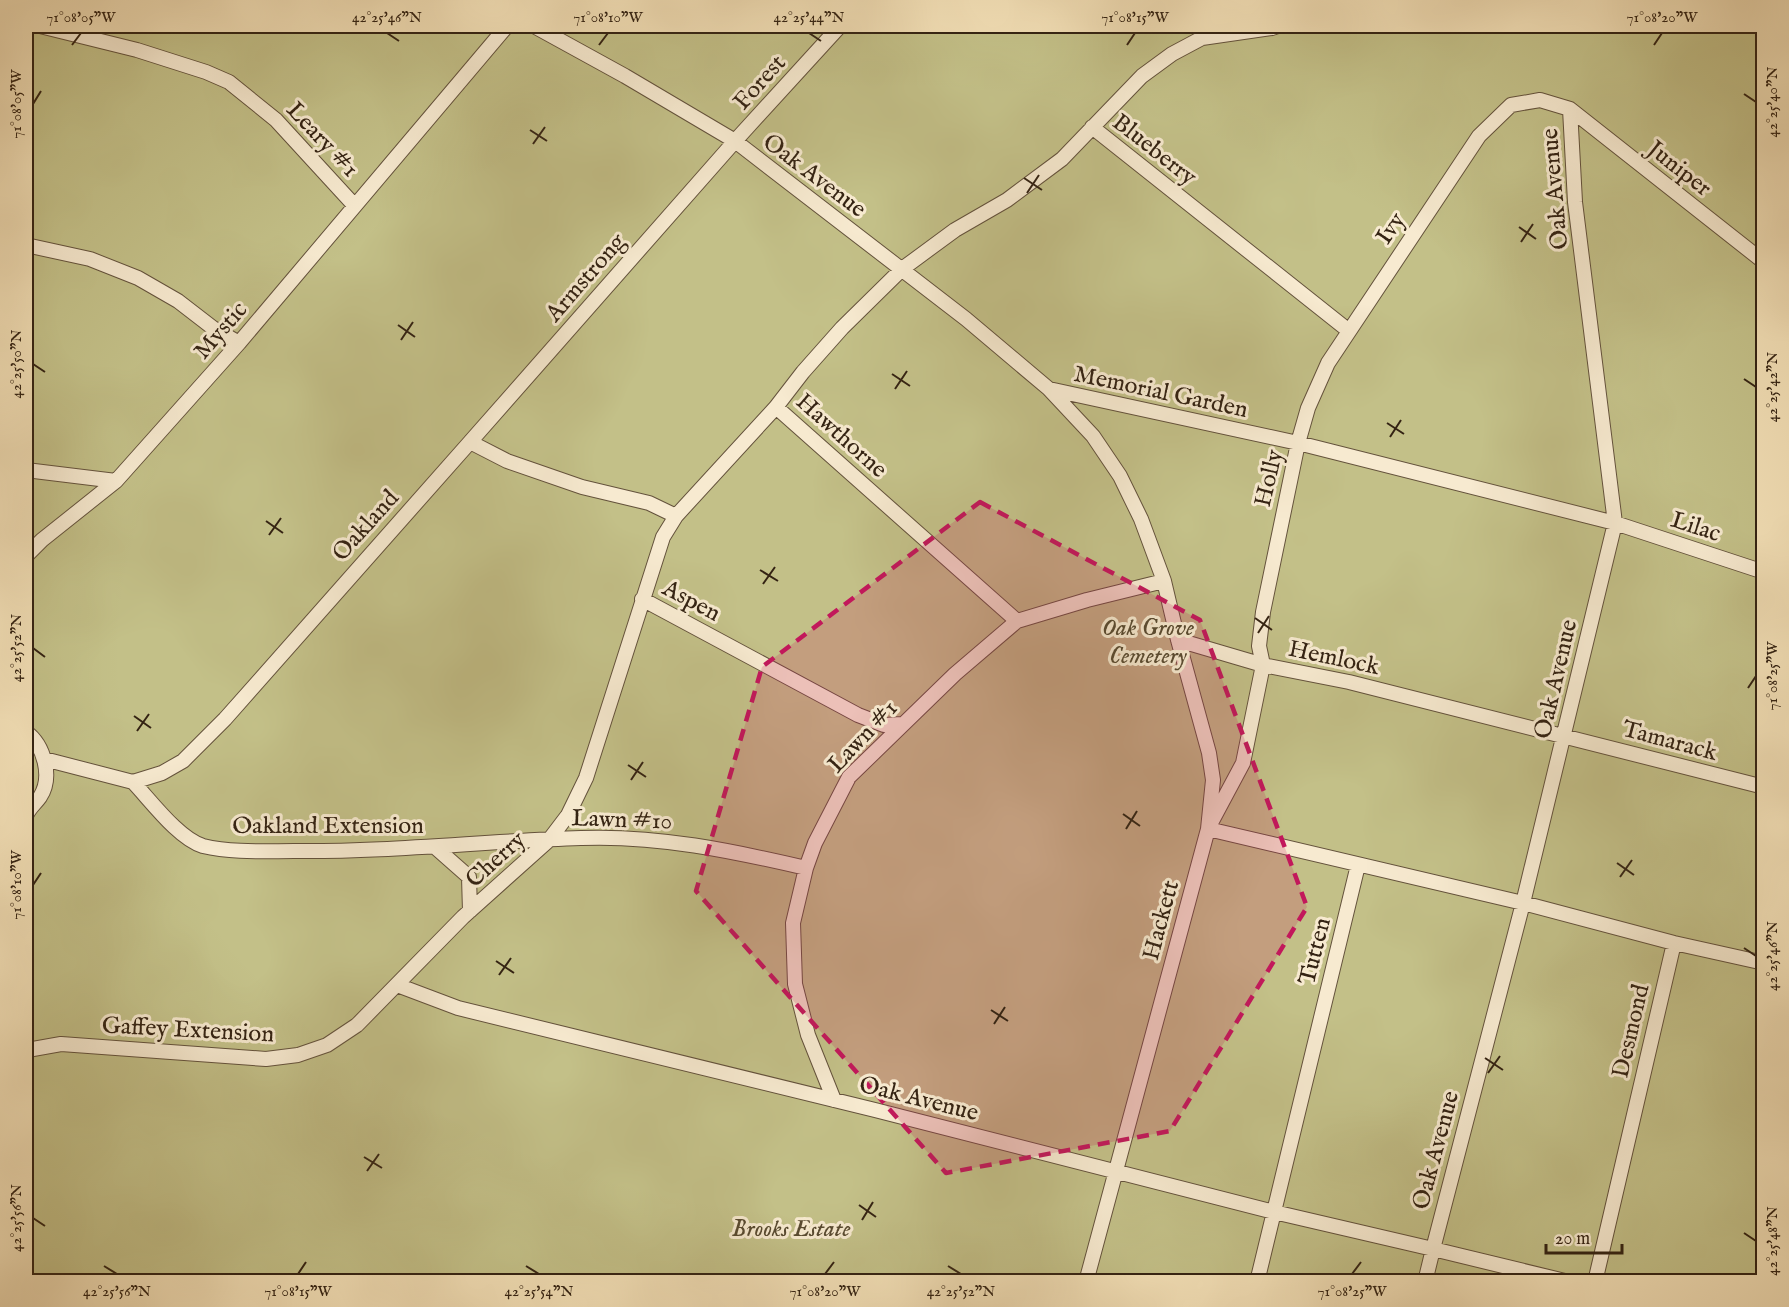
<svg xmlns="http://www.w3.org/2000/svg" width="1789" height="1307" font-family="'IM FELL English',serif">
	<rect width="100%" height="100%" fill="#f2dfb6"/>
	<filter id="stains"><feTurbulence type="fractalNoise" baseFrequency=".00333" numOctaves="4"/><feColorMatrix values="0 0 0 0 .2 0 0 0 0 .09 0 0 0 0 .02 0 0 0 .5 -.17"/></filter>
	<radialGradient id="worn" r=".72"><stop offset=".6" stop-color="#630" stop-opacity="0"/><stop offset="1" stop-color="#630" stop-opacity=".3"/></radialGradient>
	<!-- green -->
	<path fill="#c3c088" stroke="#7c724e" stroke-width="1.5" d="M 26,26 L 1763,26 L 1763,1281 L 26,1281 Z"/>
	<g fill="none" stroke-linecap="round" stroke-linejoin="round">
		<!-- service casing -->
		<g stroke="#64523c" stroke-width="16">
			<path id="service" d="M 40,26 L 137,50 L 206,72 L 229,82 L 276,120 L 354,205
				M 534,26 L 625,76 L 735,141 L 966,319 L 1049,389 L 1093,436 L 1120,476 L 1141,519 L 1164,581 L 1178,640 L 1209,753 L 1213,780 L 1208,829 L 1086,1282
				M 1092,127 L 1349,331
				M 26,245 L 90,259 L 138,278 L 178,301 L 213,328 L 239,343
				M 1049,389 L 1298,443 L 1615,523 L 1764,572
				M 776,407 L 1017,621
				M 470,442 L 735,141 L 840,26
				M 26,470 L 116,481
				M 26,556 L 42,540 L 116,481 L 239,343 L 507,26
				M 642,599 L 858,715 L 884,725 L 902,724
				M 1178,640 L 1263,665 L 1349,682 L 1764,787
				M 26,732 C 44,745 53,777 40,797 C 35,804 29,808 26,816
				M 44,759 L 133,782
				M 133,782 L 162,773 L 183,761 L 225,719 L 470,442 L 507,461 L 582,487 L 649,503 L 676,516
				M 133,782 C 151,801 179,839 203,846 C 232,853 265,851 294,851 C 390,852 485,841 581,838 C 657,835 733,851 806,868
				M 1212,821 L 1243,763 L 1263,665 L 1259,646 L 1263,612 L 1298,443 L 1308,408 L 1328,363 L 1479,136 L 1511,105 L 1540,100 L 1570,109 L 1764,262
				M 1208,829 L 1523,903 L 1674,943 L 1764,963
				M 435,847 L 469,877 L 470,911
				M 397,985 L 458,1008 L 875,1110 L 1274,1212 L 1433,1249 L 1425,1282
				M 26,1052 L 33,1049 L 61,1044 L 266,1059 L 298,1055 L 327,1045 L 357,1025 L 463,917 L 549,840 L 568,815 L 586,778 L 663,537 L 676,516 L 776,407 L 803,372 L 842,328 L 902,269 L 955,230 L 1007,200 L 1062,159 L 1142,76 L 1172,54 L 1202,38 L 1272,28 L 1278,26
				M 834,1100 L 808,1035 L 795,984 L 793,923 L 806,868 L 815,843 L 849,777 L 955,674 L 1017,621 L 1087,600 L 1164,581
				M 1257,1282 L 1358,865
				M 1569,1282 L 1433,1249 L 1523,903 L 1615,523 L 1575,202 L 1570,109
				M 1595,1282 L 1674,943"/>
		</g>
		<!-- service -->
		<use href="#service" stroke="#f7ead0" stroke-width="14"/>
	</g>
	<!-- marked area -->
	<path fill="#c2185b" fill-opacity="0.2" stroke="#c2185b" stroke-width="4.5" stroke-dasharray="12 8" stroke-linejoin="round" d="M 980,502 L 1200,620 L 1307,907 L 1170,1131 L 946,1173 L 696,891 L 762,667 Z"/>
	<!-- ticks -->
	<path fill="none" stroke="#342313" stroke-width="2" d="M 387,33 L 399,41M 809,33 L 821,41M 72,45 L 81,33M 599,45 L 608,33M 1127,45 L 1135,33M 1654,45 L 1662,33M 1744,94 L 1756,102M 33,104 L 41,91M 530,130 L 547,141M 533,144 L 545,127M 1024,178 L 1042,190M 1027,193 L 1039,175M 1519,227 L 1536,239M 1521,242 L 1533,224M 398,325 L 415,337M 401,340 L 413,322M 33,364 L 45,372M 892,374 L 910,386M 1744,379 L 1756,387M 895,389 L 907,371M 1387,423 L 1404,434M 1390,437 L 1401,420M 266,521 L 283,533M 269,535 L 281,518M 760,570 L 778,581M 763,584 L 775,567M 1255,618 L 1272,630M 1258,633 L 1269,616M 33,648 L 45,657M 1748,688 L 1756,676M 134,716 L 151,728M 137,731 L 149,714M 628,765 L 646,777M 631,780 L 643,762M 1123,814 L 1140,826M 1126,829 L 1137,811M 1617,863 L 1634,875M 1620,877 L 1632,860M 33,885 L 41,873M 1744,948 L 1756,956M 496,961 L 514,973M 499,975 L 511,958M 991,1010 L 1008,1021M 994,1024 L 1005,1007M 1485,1058 L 1503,1070M 1488,1073 L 1500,1056M 364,1157 L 382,1168M 367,1171 L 379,1154M 859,1205 L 876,1217M 33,1218 L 45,1226M 862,1220 L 873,1202M 1744,1233 L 1756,1241M 104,1266 L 117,1274M 526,1266 L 539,1274M 948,1266 L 961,1274M 298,1274 L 306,1262M 825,1274 L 834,1262M 1352,1274 L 1361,1262"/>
	<g text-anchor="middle" stroke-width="6" stroke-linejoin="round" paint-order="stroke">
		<!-- street labels -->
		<g font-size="24" fill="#342313" stroke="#f7ead0">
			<text transform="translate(759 82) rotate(-48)" y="8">Forest</text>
			<text transform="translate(323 139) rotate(47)" y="8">Leary #1</text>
			<text transform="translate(1155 149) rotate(38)" y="8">Blueberry</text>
			<text transform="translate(1680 168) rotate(38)" y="8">Juniper</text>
			<text transform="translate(815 175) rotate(37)" y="8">Oak Avenue</text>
			<text transform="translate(1554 189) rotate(-95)" y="8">Oak Avenue</text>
			<text transform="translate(1390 228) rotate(-56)" y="8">Ivy</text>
			<text transform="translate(585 277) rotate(-49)" y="8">Armstrong</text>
			<text transform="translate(220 330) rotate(-49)" y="8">Mystic</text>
			<text transform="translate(1161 391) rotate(12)" y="8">Memorial Garden</text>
			<text transform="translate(842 435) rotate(42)" y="8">Hawthorne</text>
			<text transform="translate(1268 478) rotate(-77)" y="8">Holly</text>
			<text transform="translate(365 525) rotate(-48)" y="8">Oakland</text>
			<text transform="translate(1696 526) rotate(18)" y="8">Lilac</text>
			<text transform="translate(692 600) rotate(28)" y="8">Aspen</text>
			<text transform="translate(1334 657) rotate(12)" y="8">Hemlock</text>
			<text transform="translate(1555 679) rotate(-77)" y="8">Oak Avenue</text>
			<text transform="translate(862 736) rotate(-47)" y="8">Lawn #1</text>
			<text transform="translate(1670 740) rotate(15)" y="8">Tamarack</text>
			<text transform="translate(622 819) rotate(2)" y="8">Lawn #10</text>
			<text x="328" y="833">Oakland Extension</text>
			<text transform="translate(495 859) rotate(-42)" y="8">Cherry</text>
			<text transform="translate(1160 920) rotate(-75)" y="8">Hackett</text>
			<text transform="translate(1314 951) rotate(-76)" y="8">Tutten</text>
			<text transform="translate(188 1029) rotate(3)" y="8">Gaffey Extension</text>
			<text transform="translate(1630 1031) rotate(-77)" y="8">Desmond</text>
			<text transform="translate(919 1098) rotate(14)" y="8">Oak Avenue</text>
			<text transform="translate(1435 1150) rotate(-75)" y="8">Oak Avenue</text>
		</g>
		<!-- park labels -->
		<g font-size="24" font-style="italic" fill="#584a30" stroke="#f7ead0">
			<text x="1148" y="635">Oak Grove<tspan x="1148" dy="28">Cemetery</tspan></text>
			<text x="791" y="1236">Brooks Estate</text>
		</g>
	</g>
	<!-- margin -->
	<rect width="1789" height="1307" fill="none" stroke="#f2dfb6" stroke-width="66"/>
	<!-- scale -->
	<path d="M1546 1244v9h76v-9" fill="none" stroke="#342313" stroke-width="3"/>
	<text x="1555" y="1244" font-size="18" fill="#342313" stroke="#f7ead0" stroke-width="4.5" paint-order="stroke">20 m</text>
	<rect x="33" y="33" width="1723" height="1241" fill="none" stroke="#342313" stroke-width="2"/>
	<g font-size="15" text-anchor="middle" fill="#342313">
		<text x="81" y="22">71°08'05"W</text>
		<text x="387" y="22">42°25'46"N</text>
		<text x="608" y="22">71°08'10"W</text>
		<text x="809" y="22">42°25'44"N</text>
		<text x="1135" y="22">71°08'15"W</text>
		<text x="1662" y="22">71°08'20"W</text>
		<text transform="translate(1772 102) rotate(-90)" y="5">42°25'40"N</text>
		<text transform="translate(16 104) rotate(-90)" y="5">71°08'05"W</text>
		<text transform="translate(16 364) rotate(-90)" y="5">42°25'50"N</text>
		<text transform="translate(1772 387) rotate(-90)" y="5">42°25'42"N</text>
		<text transform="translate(16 648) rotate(-90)" y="5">42°25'52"N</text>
		<text transform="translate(1772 676) rotate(-90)" y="5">71°08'25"W</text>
		<text transform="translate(16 885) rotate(-90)" y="5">71°08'10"W</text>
		<text transform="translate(1772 956) rotate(-90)" y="5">42°25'46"N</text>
		<text transform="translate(16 1218) rotate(-90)" y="5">42°25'56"N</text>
		<text transform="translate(1772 1241) rotate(-90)" y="5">42°25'48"N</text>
		<text x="117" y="1296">42°25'56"N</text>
		<text x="298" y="1296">71°08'15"W</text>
		<text x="539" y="1296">42°25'54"N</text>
		<text x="825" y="1296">71°08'20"W</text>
		<text x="961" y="1296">42°25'52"N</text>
		<text x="1352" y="1296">71°08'25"W</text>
	</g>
	<rect width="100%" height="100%" filter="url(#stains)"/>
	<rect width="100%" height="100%" fill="url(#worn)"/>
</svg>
